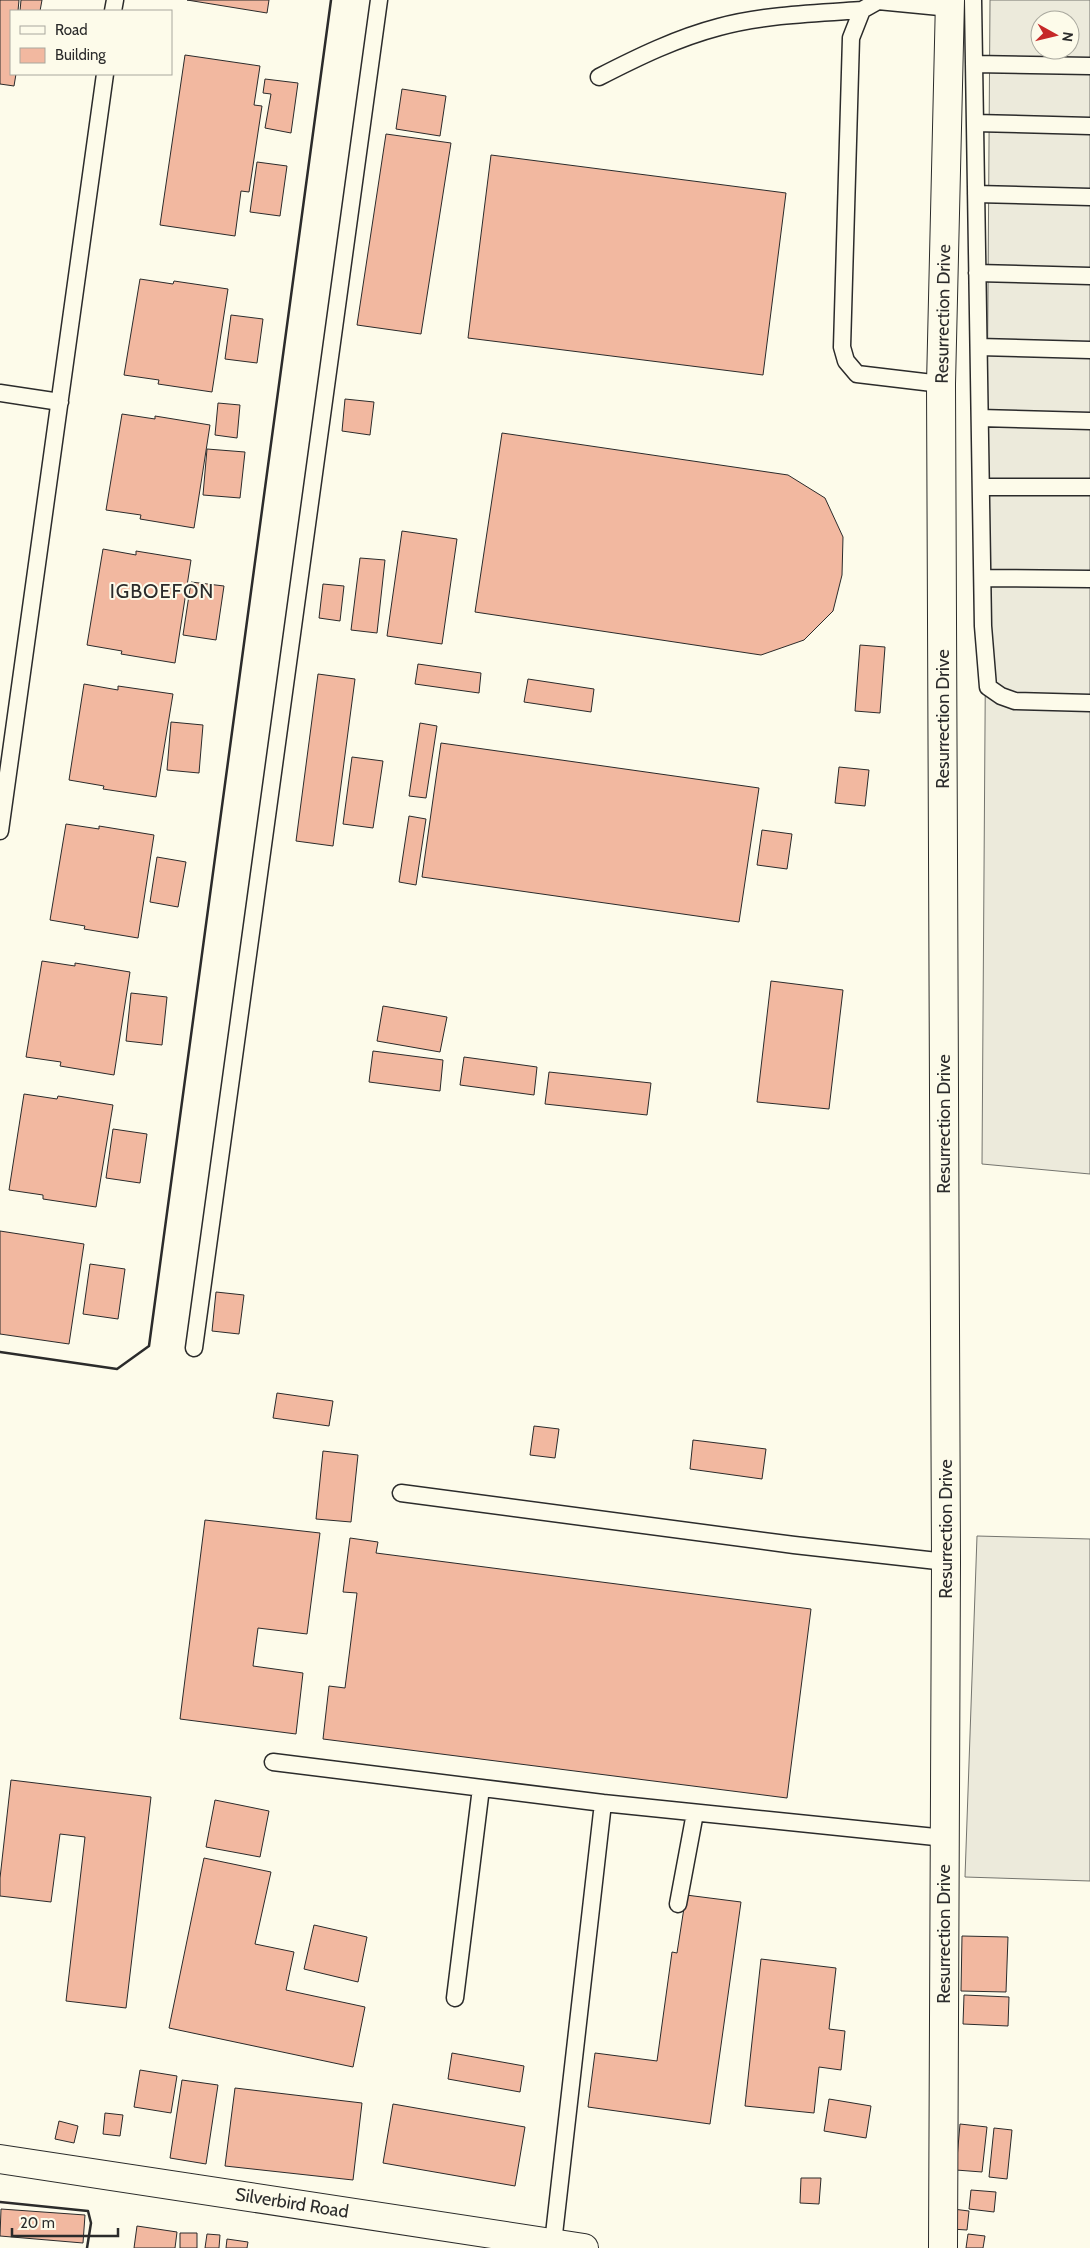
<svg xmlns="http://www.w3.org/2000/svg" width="1090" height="2248" font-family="Cabin,sans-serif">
	<rect width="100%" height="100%" fill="#fdfbea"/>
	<!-- parking -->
	<path fill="#eceadb" stroke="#74746e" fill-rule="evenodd" d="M 990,0 L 1090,0 L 1090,1174 L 982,1164 ZM 1040,20 L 1070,20 L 1070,50 L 1040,50 Z
		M 977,1536 L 1090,1539 L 1090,1881 L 965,1877 Z"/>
	<!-- building -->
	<path fill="#f2b8a0" stroke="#2b2b2b" d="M 0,0 L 19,0 L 18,11 L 11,11 L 11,74 L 16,74 L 14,86 L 0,84 Z
		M 21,0 L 42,0 L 40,11 L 20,11 Z
		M 187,0 L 269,0 L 267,13 Z
		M 185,55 L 260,66 L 254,105 L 262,106 L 249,192 L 241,191 L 235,236 L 160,225 Z
		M 265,79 L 298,83 L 291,133 L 265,128 L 271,94 L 263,93 Z
		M 402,89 L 446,96 L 440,136 L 396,129 Z
		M 386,134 L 451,143 L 421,334 L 357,325 Z
		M 491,155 L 786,193 L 763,375 L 468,338 Z
		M 257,162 L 287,166 L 280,216 L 250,212 Z
		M 140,279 L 173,284 L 174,281 L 228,289 L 212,392 L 158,384 L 159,380 L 124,375 Z
		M 231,315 L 263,319 L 257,363 L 225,359 Z
		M 345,399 L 374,402 L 370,435 L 342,431 Z
		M 218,403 L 240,405 L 237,438 L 215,435 Z
		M 122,414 L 155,419 L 155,416 L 210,425 L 194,528 L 140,519 L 141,515 L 106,510 Z
		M 502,433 L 788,475 L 825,498 L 843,537 L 842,575 L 833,611 L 804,640 L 761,655 L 475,612 Z
		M 207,449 L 245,452 L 240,498 L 203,495 Z
		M 402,531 L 457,539 L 442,644 L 387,636 Z
		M 103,549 L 136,555 L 136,551 L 191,560 L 175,663 L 121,654 L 122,651 L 87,645 Z
		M 360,558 L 385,560 L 377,633 L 351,630 Z
		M 191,582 L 224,586 L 216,640 L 183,635 Z
		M 323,584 L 344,586 L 340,621 L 319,618 Z
		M 860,645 L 885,647 L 880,713 L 855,711 Z
		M 418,664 L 481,673 L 479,693 L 415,684 Z
		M 318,674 L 355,679 L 333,846 L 296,841 Z
		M 528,679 L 594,689 L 591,712 L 524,702 Z
		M 84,684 L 118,690 L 118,686 L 173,694 L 156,797 L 103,789 L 104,786 L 69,780 Z
		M 171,722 L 203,725 L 199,773 L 167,770 Z
		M 420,723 L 437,726 L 426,798 L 409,796 Z
		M 441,743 L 759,788 L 739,922 L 422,877 Z
		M 352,757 L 383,761 L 373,828 L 343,824 Z
		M 839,767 L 869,770 L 865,806 L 835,803 Z
		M 409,816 L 426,819 L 416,885 L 399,882 Z
		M 66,824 L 99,829 L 99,826 L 154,835 L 138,938 L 84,929 L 85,926 L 50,920 Z
		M 762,830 L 792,834 L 787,869 L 757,865 Z
		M 157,857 L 186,862 L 178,907 L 150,902 Z
		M 42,961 L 75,966 L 75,963 L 130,972 L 114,1075 L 60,1066 L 61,1062 L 26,1057 Z
		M 771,981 L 843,990 L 829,1109 L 757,1102 Z
		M 131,993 L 167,997 L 162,1045 L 126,1041 Z
		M 383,1006 L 447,1017 L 440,1052 L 377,1041 Z
		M 373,1051 L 443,1060 L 440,1091 L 369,1082 Z
		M 464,1057 L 537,1067 L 534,1095 L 460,1085 Z
		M 549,1072 L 651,1083 L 647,1115 L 545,1104 Z
		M 24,1094 L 57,1099 L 58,1096 L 113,1105 L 96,1207 L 43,1199 L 43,1195 L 9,1190 Z
		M 113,1129 L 147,1134 L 140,1183 L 106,1178 Z
		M 0,1231 L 84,1244 L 69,1344 L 0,1334 Z
		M 90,1264 L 125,1269 L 118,1319 L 83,1314 Z
		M 216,1292 L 244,1295 L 239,1334 L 212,1331 Z
		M 277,1393 L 333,1401 L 329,1426 L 273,1418 Z
		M 534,1426 L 559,1429 L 555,1458 L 530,1455 Z
		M 693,1440 L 766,1449 L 762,1479 L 690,1469 Z
		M 323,1451 L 358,1455 L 351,1522 L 316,1519 Z
		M 205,1520 L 320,1533 L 307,1634 L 258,1628 L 253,1666 L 303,1673 L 296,1734 L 180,1719 Z
		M 350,1538 L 378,1542 L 376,1553 L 811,1609 L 787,1798 L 323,1739 L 329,1686 L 345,1688 L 357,1593 L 343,1592 Z
		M 11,1780 L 151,1797 L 126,2008 L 66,2001 L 85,1837 L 60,1834 L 51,1902 L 0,1896 L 0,1878 Z
		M 215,1800 L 269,1811 L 260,1857 L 206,1847 Z
		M 204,1858 L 271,1872 L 255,1944 L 294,1952 L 286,1990 L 365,2007 L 353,2067 L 169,2028 Z
		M 686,1895 L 741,1902 L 710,2124 L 588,2107 L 595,2053 L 657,2061 L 672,1952 L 677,1953 Z
		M 314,1925 L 367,1937 L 358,1982 L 304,1969 Z
		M 962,1936 L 1008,1937 L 1006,1992 L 961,1991 Z
		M 761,1959 L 836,1968 L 829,2029 L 845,2031 L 841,2070 L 819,2067 L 814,2113 L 745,2106 Z
		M 964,1995 L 1009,1997 L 1008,2026 L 963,2024 Z
		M 452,2053 L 524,2066 L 520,2092 L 448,2079 Z
		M 140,2070 L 177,2076 L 171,2113 L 134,2107 Z
		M 182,2080 L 218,2085 L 206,2164 L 170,2158 Z
		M 235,2088 L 362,2103 L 353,2180 L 225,2166 Z
		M 829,2099 L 871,2106 L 866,2138 L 824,2131 Z
		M 393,2104 L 525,2127 L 515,2186 L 383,2163 Z
		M 105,2113 L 123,2115 L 120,2136 L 103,2134 Z
		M 59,2121 L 78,2126 L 74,2143 L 55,2139 Z
		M 960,2124 L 987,2127 L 982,2172 L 956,2170 Z
		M 994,2128 L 1012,2130 L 1007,2179 L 989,2177 Z
		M 801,2178 L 821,2178 L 819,2204 L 800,2203 Z
		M 971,2190 L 996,2192 L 994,2212 L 969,2209 Z
		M 1,2209 L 85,2215 L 83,2243 L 0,2236 Z
		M 953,2209 L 969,2211 L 967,2230 L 951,2229 Z
		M 137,2226 L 177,2232 L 175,2248 L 134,2248 Z
		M 180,2233 L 197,2233 L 197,2248 L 180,2248 Z
		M 207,2234 L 220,2235 L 219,2248 L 205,2248 Z
		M 968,2234 L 985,2236 L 983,2248 L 966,2248 Z
		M 227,2239 L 248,2242 L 247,2248 L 226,2248 Z"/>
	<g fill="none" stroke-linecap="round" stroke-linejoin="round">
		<!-- service casing -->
		<g stroke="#2b2b2b" stroke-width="19">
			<path id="service" d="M 973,0 L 983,626 L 988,687 L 1001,696 L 1015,701 L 1090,703
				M 113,11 L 115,0
				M 974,64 L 1090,66
				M 599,77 C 638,57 677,38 719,27 C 762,15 817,13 862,10
				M 975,123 L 1090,126
				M 976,194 L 1090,197
				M 977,273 L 1090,276
				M 979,347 L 1090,350
				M 941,384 L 857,374 L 846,361 L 842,347 L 851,38 L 862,10 L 878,1 L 950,8
				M 0,393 L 60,402
				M 980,418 L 1090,421
				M 981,487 L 1090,487
				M 983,578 L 1090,579
				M 0,831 L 105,74
				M 194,1348 L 379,0
				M 401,1493 L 794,1545 L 946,1562
				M 273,1762 L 603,1803 L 553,2243
				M 603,1803 L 945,1838
				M 678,1904 L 695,1813
				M 455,1998 L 481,1788"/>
		</g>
		<!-- minor casing -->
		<g stroke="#2b2b2b" stroke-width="30">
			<path id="minor" d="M 943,2248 L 946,1562 L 941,384 L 950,0"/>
		</g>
		<!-- tertiary casing -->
		<g stroke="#2b2b2b" stroke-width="30">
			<path id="tertiary" d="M 0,2159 L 584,2248"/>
		</g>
		<!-- service -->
		<use href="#service" stroke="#fdfbea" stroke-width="16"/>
		<!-- minor -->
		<use href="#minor" stroke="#fdfbea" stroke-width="28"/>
		<!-- tertiary -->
		<use href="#tertiary" stroke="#fdfbea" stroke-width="28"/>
		<!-- wall -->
		<path stroke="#2b2b2b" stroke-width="2.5" d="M 0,1352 L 117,1369 L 149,1346 L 331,0
			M 0,2202 L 88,2211 L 91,2223 L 87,2248"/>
	</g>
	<g text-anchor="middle" stroke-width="4" stroke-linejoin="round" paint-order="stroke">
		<!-- street labels -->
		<g font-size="18" fill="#2b2b2b" stroke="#fdfbea">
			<text transform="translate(943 314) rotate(-89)" y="6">Resurrection Drive</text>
			<text transform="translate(943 719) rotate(-90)" y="6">Resurrection Drive</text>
			<text transform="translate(944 1124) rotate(-90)" y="6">Resurrection Drive</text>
			<text transform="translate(946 1529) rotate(-90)" y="6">Resurrection Drive</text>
			<text transform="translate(944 1934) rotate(-90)" y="6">Resurrection Drive</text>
			<text transform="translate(292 2203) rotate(9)" y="6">Silverbird Road</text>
		</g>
		<!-- quarter labels -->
		<g font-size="20" letter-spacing="1" fill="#2b2b2b" stroke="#fdfbea">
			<text x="162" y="598">IGBOEFON</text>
		</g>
	</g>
	<!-- legend -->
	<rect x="10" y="10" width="162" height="65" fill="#fdfbea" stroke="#a9a89e"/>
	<rect x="20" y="26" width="25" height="8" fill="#fdfbea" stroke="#a9a89e"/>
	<text x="55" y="35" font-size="15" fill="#2b2b2b">Road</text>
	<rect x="20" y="48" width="25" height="15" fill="#f2b8a0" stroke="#a9a89e"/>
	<text x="55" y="60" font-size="15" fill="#2b2b2b">Building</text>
	<!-- north arrow -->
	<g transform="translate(1055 35) rotate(98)"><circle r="24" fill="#fdfbea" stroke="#a9a89e"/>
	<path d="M0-4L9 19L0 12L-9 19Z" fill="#c62828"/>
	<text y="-8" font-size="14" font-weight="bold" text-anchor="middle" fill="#2b2b2b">N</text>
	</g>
	<!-- scale -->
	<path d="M12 2228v8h106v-8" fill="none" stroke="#2b2b2b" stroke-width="2.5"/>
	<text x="20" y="2228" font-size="15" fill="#2b2b2b" stroke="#fdfbea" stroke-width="4" paint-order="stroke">20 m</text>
</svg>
